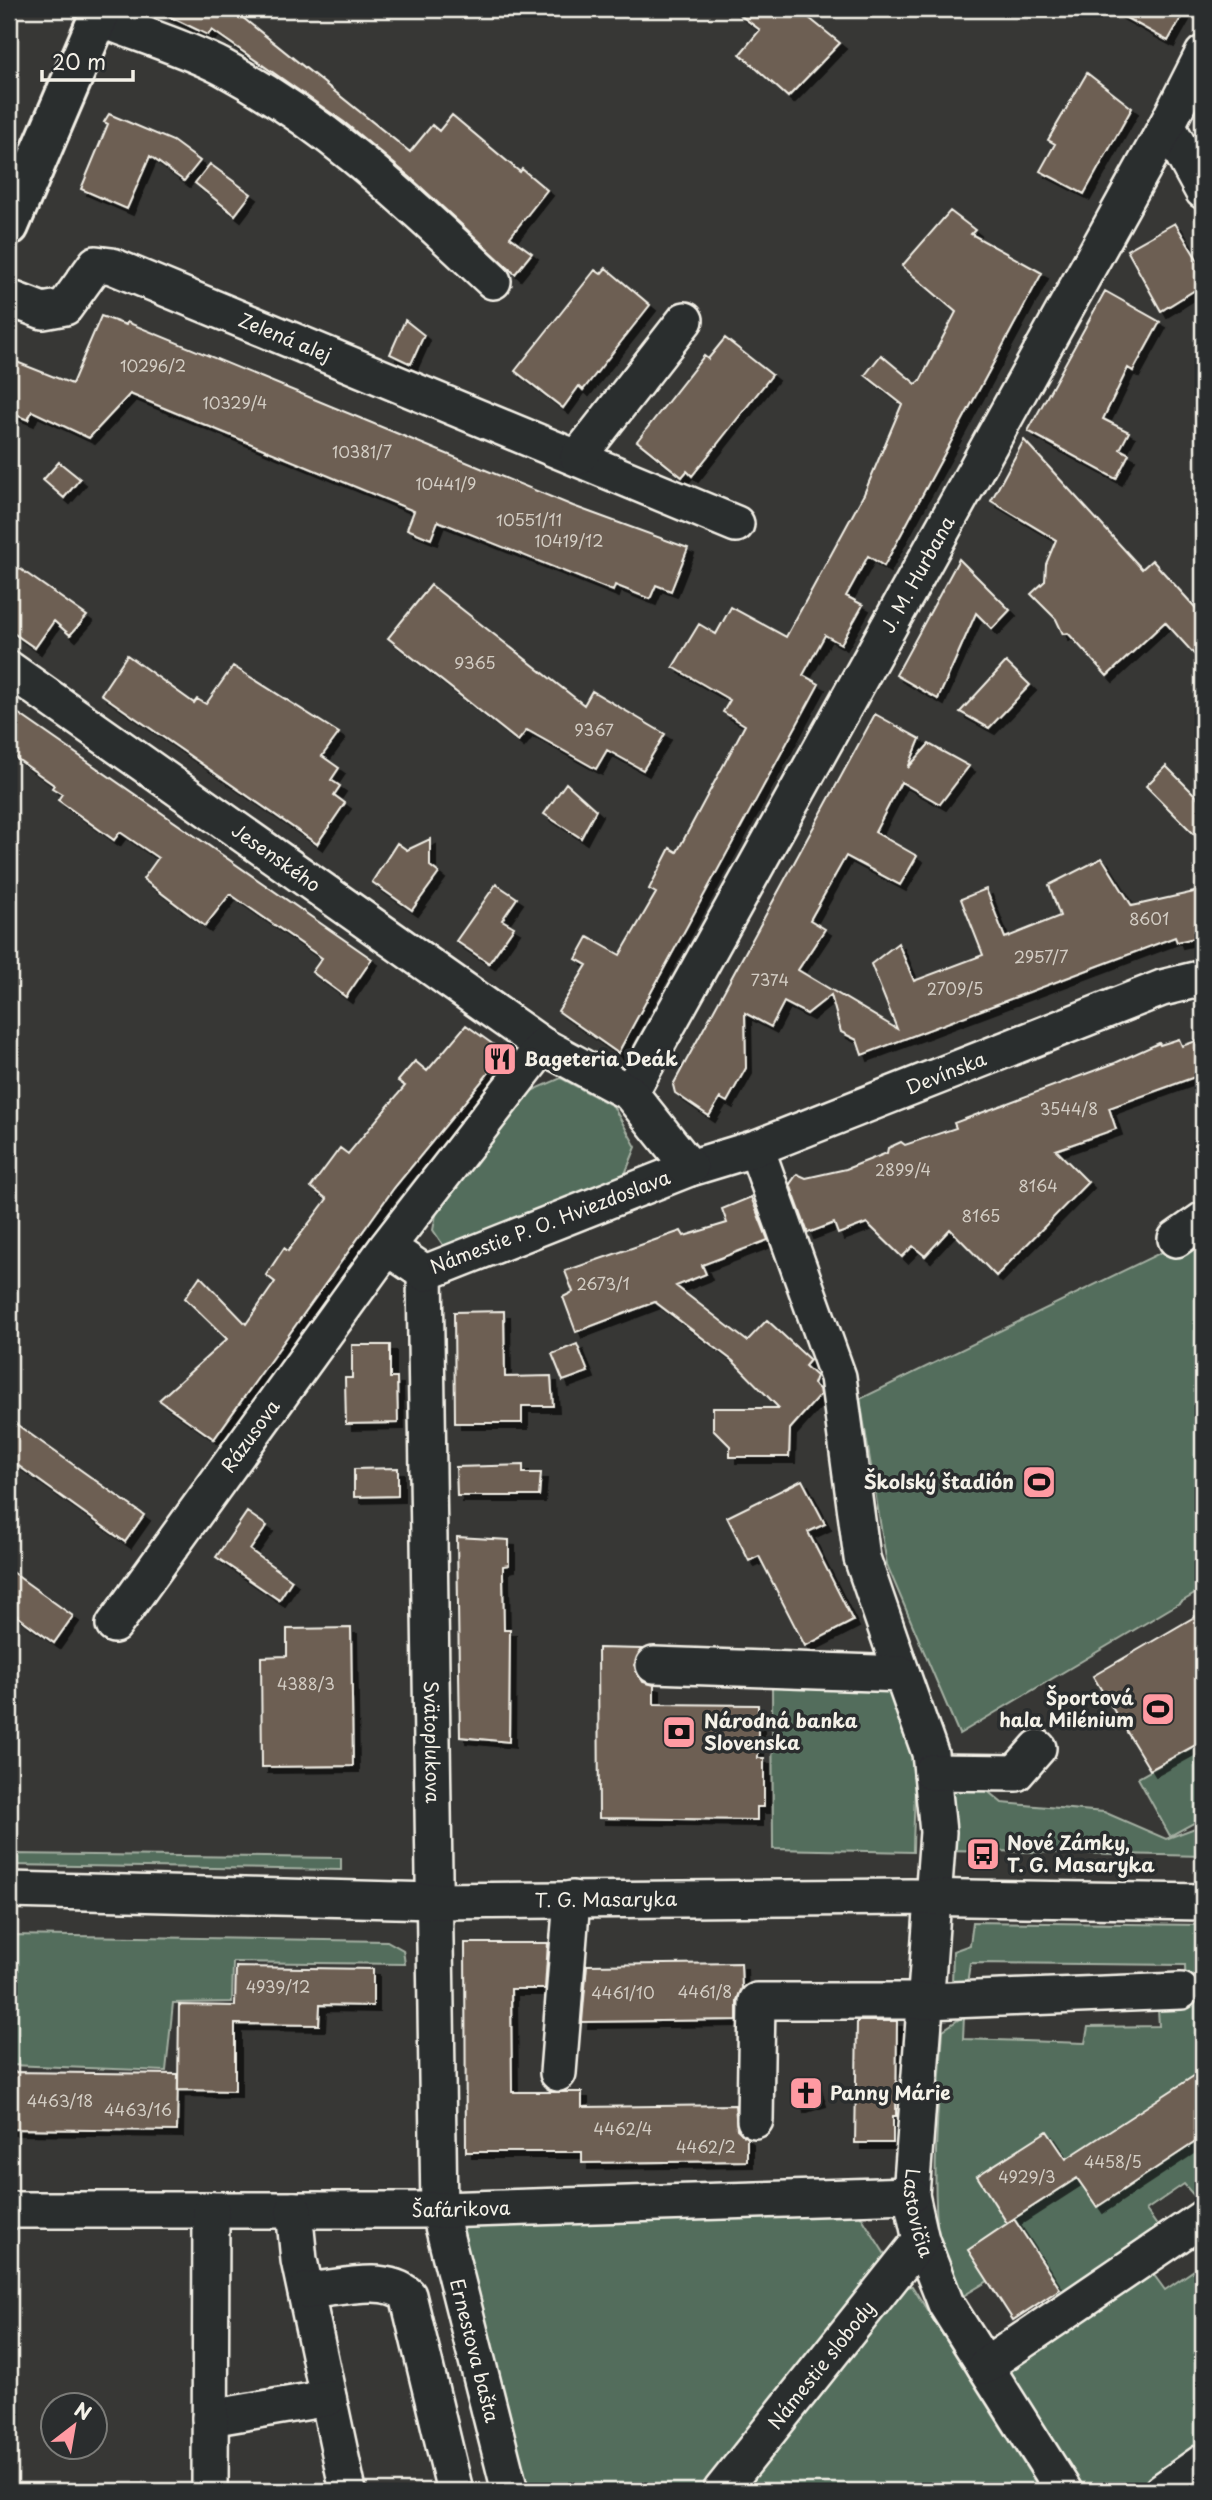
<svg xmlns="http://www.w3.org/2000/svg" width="1212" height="2500" font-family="'Playpen Sans',sans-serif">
	<defs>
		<filter id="shadow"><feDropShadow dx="6" dy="6" stdDeviation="0" flood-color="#0009"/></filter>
	</defs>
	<rect width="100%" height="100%" fill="#373735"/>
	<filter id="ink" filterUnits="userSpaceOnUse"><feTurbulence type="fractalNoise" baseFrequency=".0143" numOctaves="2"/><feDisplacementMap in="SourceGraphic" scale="14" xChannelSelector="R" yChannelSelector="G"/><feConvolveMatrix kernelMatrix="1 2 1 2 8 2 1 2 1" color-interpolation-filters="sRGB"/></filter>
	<g filter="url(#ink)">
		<!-- green -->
		<path fill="#536d5c" stroke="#a4afa2" stroke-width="2" d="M 561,1078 L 613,1106 L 636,1147 L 623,1179 L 447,1251 L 433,1230 L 438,1204 L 529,1092 Z
			M 1203,1232 L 1203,1589 L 959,1734 L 887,1565 L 860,1399 Z
			M 772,1685 L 884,1685 C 926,1727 913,1798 913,1852 L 773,1849 Z
			M 1195,1746 L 1203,1763 L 1203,1818 L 1170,1836 L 1138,1778 Z
			M 942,1780 L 979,1784 L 1002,1803 L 1104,1812 L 1166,1839 L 1203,1825 L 1203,1856 L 946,1850 Z
			M 9,1854 L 341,1858 L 341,1870 L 9,1865 Z
			M 973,1922 L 1203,1925 L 1203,2206 L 1184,2184 L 1146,2210 L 1163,2234 L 1059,2303 L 1028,2257 L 958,2299 C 921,2257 940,2088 943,2030 L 964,2016 L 963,2039 L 1085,2043 L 1088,2027 L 1159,2026 L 1158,2009 L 1186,2004 L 1185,1965 L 970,1963 L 967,1985 L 952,1984 L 953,1951 L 970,1945 Z
			M 9,1935 L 387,1941 L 403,1950 L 405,1964 L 233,1962 L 232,2002 L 173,2003 L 166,2071 L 9,2065 Z
			M 854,2205 L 891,2264 L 721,2491 L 510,2491 L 439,2210 Z
			M 1203,2264 L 1203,2451 L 1145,2491 L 1077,2491 L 1010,2393 L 1012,2366 L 1151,2271 L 1165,2290 Z
			M 912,2286 L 1041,2491 L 737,2491 L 895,2290 Z"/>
		<!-- building -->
		<path fill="#6d5e53" stroke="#f4f1e8" stroke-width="2" filter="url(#shadow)" d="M 154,9 L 232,9 L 410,152 L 432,125 L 439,131 L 452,115 L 520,172 L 522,169 L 547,190 L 510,237 L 532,253 L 515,274 L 410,177 L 344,122 L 212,30 L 208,35 Z
			M 732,9 L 798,9 L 840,43 L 788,97 L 740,54 L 760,30 Z
			M 1110,9 L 1186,9 L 1168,41 Z
			M 1087,73 L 1132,108 L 1084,194 L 1040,171 L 1055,144 L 1048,140 Z
			M 109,114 L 173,141 L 200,161 L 184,181 L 150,156 L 127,209 L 81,189 L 108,124 L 104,122 Z
			M 210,164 L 251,194 L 235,215 L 195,183 Z
			M 950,211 L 975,230 L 971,234 L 1042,273 L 884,566 L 868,556 L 846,596 L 863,605 L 841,644 L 825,635 L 803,675 L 819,684 L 618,1053 L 558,1011 L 587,965 L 576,959 L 588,937 L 620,955 L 656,893 L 649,889 L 670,848 L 677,852 L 745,725 L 723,712 L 730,700 L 673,667 L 699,624 L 716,634 L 731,607 L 786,637 L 864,494 L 902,404 L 865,375 L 881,355 L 916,384 L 920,381 L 956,312 L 902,266 Z
			M 1175,223 L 1203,269 L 1203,285 L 1161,311 L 1127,250 Z
			M 606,268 L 650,305 L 583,390 L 579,386 L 563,408 L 515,371 L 595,270 L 601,274 Z
			M 1105,291 L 1160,322 L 1133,371 L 1128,368 L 1103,419 L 1129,432 L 1120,449 L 1129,454 L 1116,479 L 1028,431 Z
			M 101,316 L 126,325 L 127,322 L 573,506 L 688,548 L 671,591 L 656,585 L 650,599 L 615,585 L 613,591 L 438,521 L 431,539 L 407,529 L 414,511 L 130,394 L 89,438 L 32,411 L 28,420 L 9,412 L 9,359 L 72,384 Z
			M 405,320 L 424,335 L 411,364 L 390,354 Z
			M 725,338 L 772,375 L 692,476 L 687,471 L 682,477 L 637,441 L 704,356 L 708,359 Z
			M 1024,440 L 1142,569 L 1152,560 L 1203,616 L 1203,664 L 1165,622 L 1107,676 L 1068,633 L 1063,634 L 1056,619 L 1031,594 L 1045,581 L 1046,564 L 1056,540 L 991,501 Z
			M 59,462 L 80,479 L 64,498 L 43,480 Z
			M 959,559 L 1010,610 L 992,629 L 976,613 L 938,699 L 896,675 Z
			M 9,561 L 87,616 L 70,635 L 54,621 L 35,648 L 9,630 Z
			M 431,585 L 584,705 L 592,691 L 665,734 L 643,770 L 607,750 L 596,769 L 527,730 L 518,741 L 388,638 Z
			M 127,655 L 194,703 L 197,699 L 206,704 L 233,666 L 339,733 L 322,756 L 339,768 L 331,780 L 340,786 L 334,795 L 345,803 L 317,844 L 101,694 Z
			M 1006,662 L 1030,685 L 989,728 L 960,712 Z
			M 9,707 L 372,959 L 346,997 L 312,972 L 322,958 L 230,894 L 205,926 L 143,879 L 158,858 L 120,832 L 114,840 L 58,800 L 62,794 L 52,788 L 54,785 L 9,753 Z
			M 875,714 L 920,739 L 908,768 L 929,744 L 969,766 L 940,804 L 901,782 L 875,832 L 917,856 L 909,870 L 900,885 L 846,856 L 810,920 L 825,929 L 798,970 L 897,1029 L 871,964 L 898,943 L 914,981 L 983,955 L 961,899 L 986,889 L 1005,938 L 1060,916 L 1049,885 L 1102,858 L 1132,906 L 1203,890 L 1203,936 L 1177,942 L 1175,937 L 862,1055 L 857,1040 L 841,1032 L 831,995 L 807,1014 L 784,1002 L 771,1027 L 745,1013 L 746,1068 L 727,1102 L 720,1098 L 709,1116 L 675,1093 L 673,1085 Z
			M 1166,766 L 1203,803 L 1203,843 L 1146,786 Z
			M 566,783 L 596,810 L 581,838 L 544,814 Z
			M 430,839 L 430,866 L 439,873 L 412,910 L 372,882 L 397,843 L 407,850 Z
			M 496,884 L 517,898 L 502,920 L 514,927 L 489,963 L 456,941 Z
			M 466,1025 L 505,1053 L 394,1188 L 214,1439 L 159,1400 L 227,1339 L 185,1298 L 200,1276 L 246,1324 L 275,1282 L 266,1275 L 284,1248 L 288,1251 L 327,1199 L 311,1187 L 340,1148 L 348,1154 L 405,1086 L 398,1081 L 415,1061 L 427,1071 Z
			M 1179,1039 L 1182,1046 L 1196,1041 L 1203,1061 L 1203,1074 L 1109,1108 L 1116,1129 L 1056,1150 L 1088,1182 L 996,1276 L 950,1229 L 925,1256 L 913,1246 L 902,1257 L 867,1223 L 838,1234 L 834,1223 L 808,1233 L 790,1184 L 797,1174 L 806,1178 L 846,1169 L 887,1153 L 888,1148 L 901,1142 L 905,1145 L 956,1128 L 954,1123 L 1115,1063 L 1159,1043 L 1160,1045 Z
			M 751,1197 L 768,1240 L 702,1265 L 706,1274 L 676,1286 L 747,1341 L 767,1320 L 810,1360 L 805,1366 L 816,1376 L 813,1384 L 819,1389 L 820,1395 L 790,1429 L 789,1457 L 730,1457 L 730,1446 L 713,1429 L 713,1408 L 779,1408 L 733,1361 L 655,1302 L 576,1332 L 563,1297 L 573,1292 L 565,1271 L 681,1231 L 684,1236 L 727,1223 L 722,1209 Z
			M 504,1311 L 505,1377 L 551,1376 L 553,1406 L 522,1406 L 522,1423 L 455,1423 L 454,1312 Z
			M 577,1344 L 588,1372 L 563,1381 L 552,1354 Z
			M 352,1345 L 390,1345 L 390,1378 L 397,1378 L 398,1423 L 346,1424 L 345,1378 L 352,1378 Z
			M 9,1419 L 144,1515 L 125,1542 L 9,1459 Z
			M 523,1465 L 523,1473 L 541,1473 L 539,1496 L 457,1496 L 456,1467 Z
			M 398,1468 L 398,1496 L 354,1497 L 354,1469 Z
			M 802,1480 L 825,1524 L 808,1532 L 853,1621 L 805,1646 L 759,1556 L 749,1561 L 727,1517 Z
			M 247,1512 L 267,1526 L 250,1550 L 292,1580 L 279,1600 L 216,1557 Z
			M 457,1537 L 509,1540 L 509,1565 L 503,1566 L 503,1576 L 504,1630 L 510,1630 L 509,1742 L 460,1737 Z
			M 9,1570 L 73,1616 L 54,1643 L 9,1610 Z
			M 1203,1612 L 1203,1741 L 1150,1770 L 1093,1676 Z
			M 351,1628 L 353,1766 L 262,1767 L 261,1657 L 287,1656 L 287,1629 Z
			M 598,1648 L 643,1649 L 634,1665 L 643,1682 L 654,1685 L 654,1704 L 758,1705 L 758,1758 L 764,1758 L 764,1807 L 757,1807 L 757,1820 L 599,1818 Z
			M 465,1943 L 548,1943 L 545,1989 L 511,1989 L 512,2092 L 582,2092 L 582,2107 L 735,2105 L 737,2129 L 747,2138 L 747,2161 L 582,2163 L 582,2152 L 466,2152 Z
			M 741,1963 L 742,1988 L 737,2000 L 737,2020 L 582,2022 L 587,1965 Z
			M 236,1967 L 373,1969 L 373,2006 L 320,2005 L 319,2025 L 235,2024 L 235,2091 L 178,2090 L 179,2005 L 235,2006 Z
			M 857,2021 L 897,2021 L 896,2116 L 893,2116 L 893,2143 L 855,2143 Z
			M 1203,2070 L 1203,2137 L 1097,2207 L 1077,2178 L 1007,2223 L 977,2176 L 1047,2131 L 1066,2159 Z
			M 9,2072 L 178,2074 L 177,2131 L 9,2129 Z
			M 813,2077 L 820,2100 L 798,2107 L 794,2084 Z
			M 1014,2219 L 1060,2289 L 1013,2320 L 968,2250 Z"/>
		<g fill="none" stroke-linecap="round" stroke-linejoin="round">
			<!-- minor casing -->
			<g stroke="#f4f1e8" stroke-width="40">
				<g id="minor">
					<path d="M 98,18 C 138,34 183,47 222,67 C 330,125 404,198 493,281"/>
					<path d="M 1167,125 L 1203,191"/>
					<path id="s1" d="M 9,298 L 43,311 L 65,307 L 96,264 L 112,266 L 736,524"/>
					<path d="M 578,457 L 685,320"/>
					<path id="s2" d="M 9,669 L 543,1046"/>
					<path id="s3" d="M 630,1093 L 1167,125 L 1203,54"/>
					<path d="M 756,1148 L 838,1377 L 862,1558 L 902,1674"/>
					<path id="s4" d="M 690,1168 L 756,1148 L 1162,988 L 1203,978"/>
					<path d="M 1176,1239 L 1203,1220"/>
					<path id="s5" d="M 425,1273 L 439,2210 L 510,2491"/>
					<path id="s6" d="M 114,1625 L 387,1247 L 543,1046 L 630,1093 L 690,1168 L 425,1273 L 387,1247"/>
					<path id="s7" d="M 654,1665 L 902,1674 L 930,1753 L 938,1832 L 911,2195 L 921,2240 L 946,2304 L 1064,2491"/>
					<path d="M 932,1772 L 1016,1773 L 1038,1748"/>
					<path id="s8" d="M 9,1890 L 435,1901 L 911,1897 L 1203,1902"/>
					<path d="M 558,2073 L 572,1899"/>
					<path d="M 755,2120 L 757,2001 L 927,2001 L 1181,1991"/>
					<path id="s9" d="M 9,2210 L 439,2210 L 911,2195"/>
					<path d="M 294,2210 L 299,2260 L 348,2491"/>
					<path d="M 306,2291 C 335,2289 385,2274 408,2295 L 455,2491"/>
					<path d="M 985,2366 L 1203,2218"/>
					<path d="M 210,2418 L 328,2398"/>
					<path d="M 210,2491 L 211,2210"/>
					<path id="s10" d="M 721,2491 L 921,2240"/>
					<path d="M 1162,2491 L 1203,2462"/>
				</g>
			</g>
			<!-- major casing -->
			<g stroke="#f4f1e8" stroke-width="44">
				<path id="major" d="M 9,226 L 102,9"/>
			</g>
			<!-- minor -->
			<use href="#minor" stroke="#2a2d2e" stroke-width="35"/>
			<!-- major -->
			<use href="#major" stroke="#2a2d2e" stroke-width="38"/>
		</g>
	</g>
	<!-- icons -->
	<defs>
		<g id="restaurant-square" transform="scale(1.75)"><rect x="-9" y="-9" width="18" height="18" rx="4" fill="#ff9aa2" stroke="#2a2d2e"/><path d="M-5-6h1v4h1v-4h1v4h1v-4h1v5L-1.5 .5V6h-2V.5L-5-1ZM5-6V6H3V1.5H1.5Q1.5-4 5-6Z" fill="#111"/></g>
		<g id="stadium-square" transform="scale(1.75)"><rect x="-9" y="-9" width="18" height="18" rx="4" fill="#ff9aa2" stroke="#2a2d2e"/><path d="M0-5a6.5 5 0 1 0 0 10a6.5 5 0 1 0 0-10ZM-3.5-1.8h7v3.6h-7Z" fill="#111"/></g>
		<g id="bank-square" transform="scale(1.75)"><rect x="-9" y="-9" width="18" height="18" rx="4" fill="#ff9aa2" stroke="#2a2d2e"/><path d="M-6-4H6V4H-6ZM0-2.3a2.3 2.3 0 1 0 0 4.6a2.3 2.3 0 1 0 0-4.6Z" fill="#111"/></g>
		<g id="bus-square" transform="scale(1.75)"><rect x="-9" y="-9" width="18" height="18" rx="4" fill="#ff9aa2" stroke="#2a2d2e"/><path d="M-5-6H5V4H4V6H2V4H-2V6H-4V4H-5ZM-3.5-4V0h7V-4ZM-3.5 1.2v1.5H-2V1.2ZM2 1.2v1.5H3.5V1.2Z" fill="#111"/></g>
		<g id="church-square" transform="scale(1.75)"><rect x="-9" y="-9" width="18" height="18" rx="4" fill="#ff9aa2" stroke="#2a2d2e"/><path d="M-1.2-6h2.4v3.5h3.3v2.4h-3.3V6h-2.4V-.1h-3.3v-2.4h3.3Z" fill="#111"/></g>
	</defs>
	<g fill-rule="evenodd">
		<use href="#restaurant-square" x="500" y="1059"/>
		<use href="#stadium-square" x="1039" y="1482"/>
		<use href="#stadium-square" x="1158" y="1709"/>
		<use href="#bank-square" x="679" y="1732"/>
		<use href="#bus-square" x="983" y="1854"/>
		<use href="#church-square" x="806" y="2093"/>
	</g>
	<g text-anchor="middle" stroke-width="7" stroke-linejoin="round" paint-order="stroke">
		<!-- number labels -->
		<g font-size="16" fill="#d2ccc3">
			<text x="153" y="372">10296/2</text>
			<text x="235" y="409">10329/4</text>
			<text x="362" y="458">10381/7</text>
			<text x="446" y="490">10441/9</text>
			<text x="529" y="526">10551/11</text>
			<text x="569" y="547">10419/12</text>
			<text x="475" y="669">9365</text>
			<text x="594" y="736">9367</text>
			<text x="1149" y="925">8601</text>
			<text x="1041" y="963">2957/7</text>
			<text x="770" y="986">7374</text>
			<text x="955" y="995">2709/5</text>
			<text x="1069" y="1115">3544/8</text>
			<text x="903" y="1176">2899/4</text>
			<text x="1038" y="1192">8164</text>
			<text x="981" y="1222">8165</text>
			<text x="603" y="1290">2673/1</text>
			<text x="306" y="1690">4388/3</text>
			<text x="278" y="1993">4939/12</text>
			<text x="705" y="1998">4461/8</text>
			<text x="623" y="1999">4461/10</text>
			<text x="60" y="2107">4463/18</text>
			<text x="138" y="2116">4463/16</text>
			<text x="623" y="2135">4462/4</text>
			<text x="706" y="2153">4462/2</text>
			<text x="1113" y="2168">4458/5</text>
			<text x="1027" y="2183">4929/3</text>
		</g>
		<!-- street labels -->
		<g font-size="19" fill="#f4f1e8" stroke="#2a2d2e">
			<text dy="7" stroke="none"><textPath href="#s1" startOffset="315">Zelená alej</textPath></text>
			<text dy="7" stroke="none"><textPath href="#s3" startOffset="593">J. M. Hurbana</textPath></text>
			<text dy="7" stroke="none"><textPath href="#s2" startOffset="327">Jesenského</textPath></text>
			<text dy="7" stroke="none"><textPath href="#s4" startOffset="273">Devínska</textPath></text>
			<text transform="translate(550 1222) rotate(-21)" y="7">Námestie P. O. Hviezdoslava</text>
			<text dy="7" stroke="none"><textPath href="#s6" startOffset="233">Rázusova</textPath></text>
			<text dy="7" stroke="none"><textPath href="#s5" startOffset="469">Svätoplukova</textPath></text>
			<text dy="7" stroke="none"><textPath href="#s8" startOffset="597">T. G. Masaryka</textPath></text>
			<text dy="7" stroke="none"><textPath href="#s9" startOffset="452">Šafárikova</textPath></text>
			<text dy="7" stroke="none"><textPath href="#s7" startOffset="794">Lastovičia</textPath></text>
			<text dy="7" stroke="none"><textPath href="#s5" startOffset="1082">Ernestova bašta</textPath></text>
			<text dy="7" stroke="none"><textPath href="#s10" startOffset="161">Námestie slobody</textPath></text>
		</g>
		<!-- poi labels -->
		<g font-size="19" font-weight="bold" fill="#f4f1e8" stroke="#2a2d2e" text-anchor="start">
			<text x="524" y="1066">Bageteria Deák</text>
			<text x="1014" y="1489" text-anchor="end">Školský štadión</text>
			<text x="1134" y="1705" text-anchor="end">Športová<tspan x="1134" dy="22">hala Milénium</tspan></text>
			<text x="704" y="1728">Národná banka<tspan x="704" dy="22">Slovenska</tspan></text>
			<text x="1007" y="1850">Nové Zámky,<tspan x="1007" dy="22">T. G. Masaryka</tspan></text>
			<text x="830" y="2100">Panny Márie</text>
		</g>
	</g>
	<!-- margin -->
	<rect width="1212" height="2500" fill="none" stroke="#2a2d2e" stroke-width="35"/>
	<rect x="18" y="18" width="1177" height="2465" fill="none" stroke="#f4f1e8" stroke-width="2.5" filter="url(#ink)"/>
	<!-- north arrow -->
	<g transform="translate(74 2426) rotate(31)"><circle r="33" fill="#2a2d2e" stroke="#7b7b78" stroke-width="2"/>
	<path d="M0-5L12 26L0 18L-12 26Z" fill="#ff9aa2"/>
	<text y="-10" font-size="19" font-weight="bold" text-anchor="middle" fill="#f4f1e8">N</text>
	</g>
	<!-- scale -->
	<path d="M42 70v10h91v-10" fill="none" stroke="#f4f1e8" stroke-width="3.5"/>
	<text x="52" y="70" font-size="21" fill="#f4f1e8" stroke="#2a2d2e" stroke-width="5" paint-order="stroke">20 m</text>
</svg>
